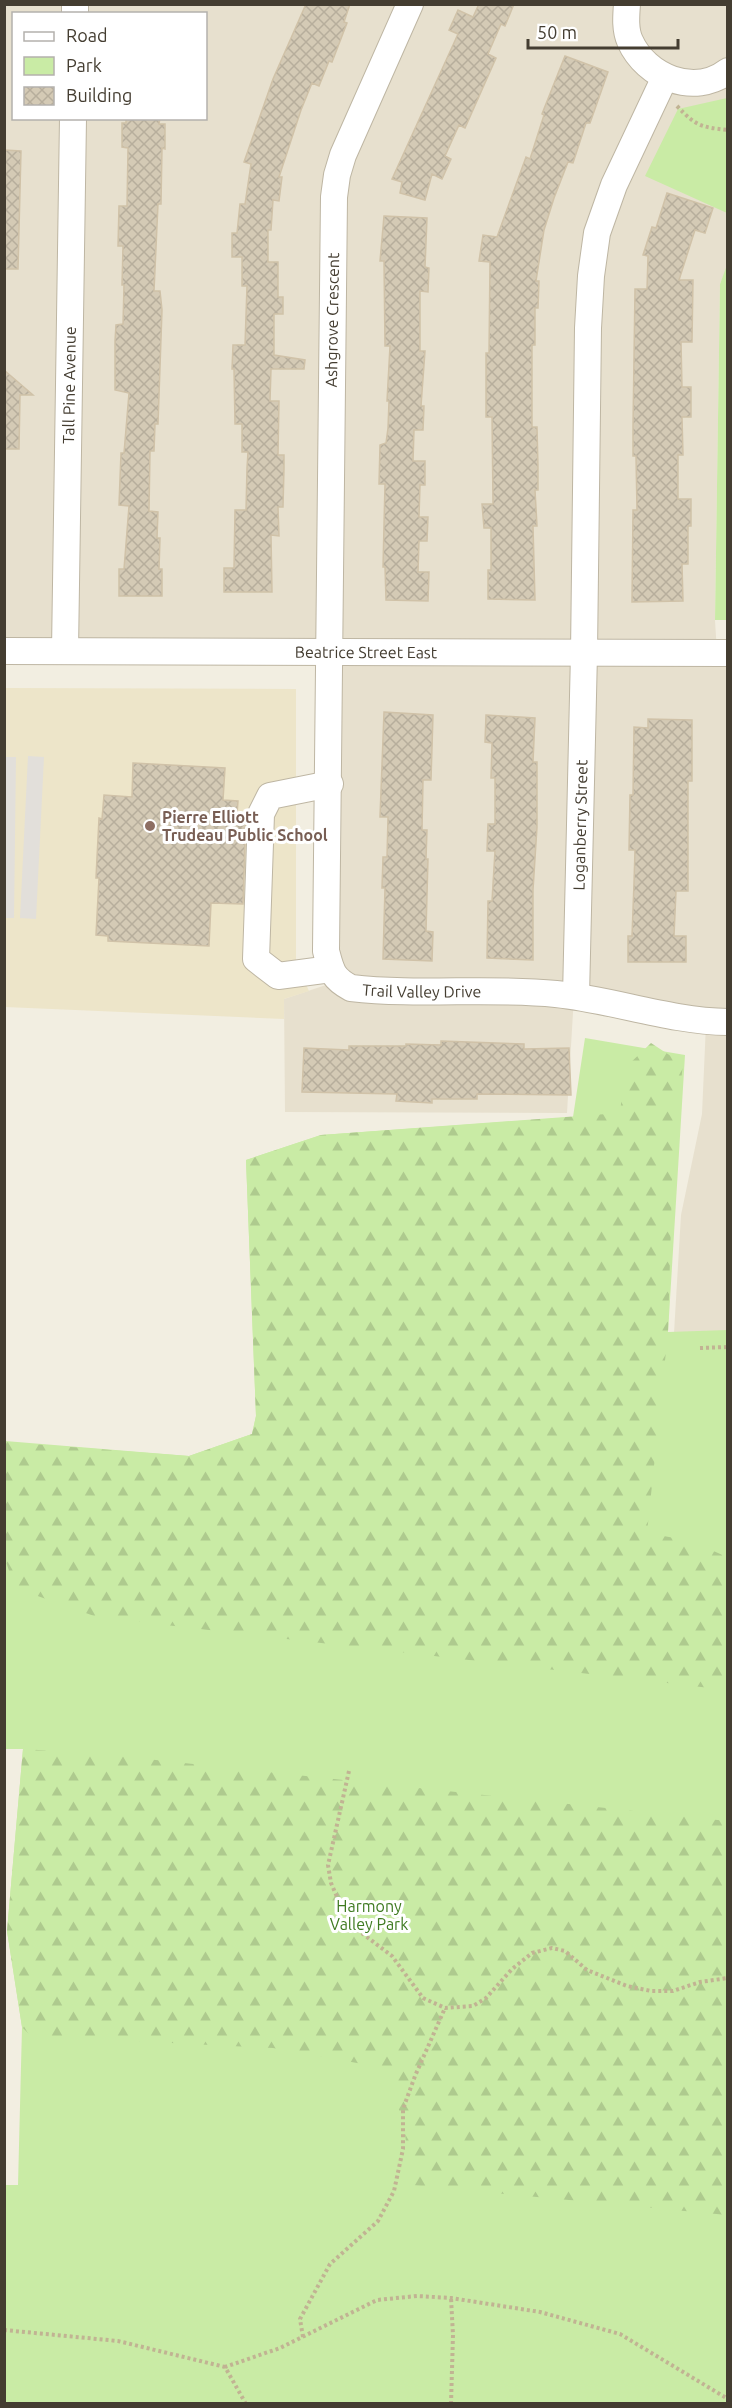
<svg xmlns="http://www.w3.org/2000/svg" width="732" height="2408" font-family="Ubuntu,sans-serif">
	<defs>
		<pattern id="forest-firs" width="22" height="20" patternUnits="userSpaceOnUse" patternTransform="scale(1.5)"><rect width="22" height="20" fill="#c9eba5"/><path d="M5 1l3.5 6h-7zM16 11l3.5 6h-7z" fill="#aeca8e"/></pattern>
		<pattern id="building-cross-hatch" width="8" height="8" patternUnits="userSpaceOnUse" patternTransform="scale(1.5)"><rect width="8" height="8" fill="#d4cab5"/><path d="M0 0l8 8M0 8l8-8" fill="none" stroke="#b7ae9c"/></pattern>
	</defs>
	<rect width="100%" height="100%" fill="#f2eee1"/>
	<!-- residential -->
	<path fill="#e7e0ce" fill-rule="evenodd" d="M 5,5 L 727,5 L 728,265 L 720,284 L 715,620 L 717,653 L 728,653 L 727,1331 L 674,1333 L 681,1215 L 702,1114 L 706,1024 L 574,996 L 567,1113 L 285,1112 L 284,999 L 338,981 L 331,652 L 5,651 ZM 14,14 L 206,14 L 206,118 L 14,118 Z"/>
	<!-- education -->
	<path fill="#ede5c9" d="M 5,688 L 296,689 L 296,963 L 309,991 L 284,999 L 284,1019 L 5,1007 Z"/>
	<!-- green -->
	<path fill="#c9eba5" d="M 727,98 L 728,98 L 727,213 L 645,176 L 678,109 Z
		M 727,265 L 728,620 L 715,620 L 720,284 Z
		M 585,1038 L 685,1055 L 668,1332 L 728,1330 L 727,2403 L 5,2403 L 4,2185 L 18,2185 L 22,2027 L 7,1931 L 23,1749 L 5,1749 L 5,1441 L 189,1456 L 252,1434 L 256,1416 L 246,1160 L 321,1135 L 573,1117 Z"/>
	<!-- forest -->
	<path fill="url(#forest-firs)" d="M 651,1043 L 683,1064 L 673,1150 L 668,1332 L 647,1533 L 691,1541 L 727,1557 L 727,1690 L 97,1617 L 15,1588 L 5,1559 L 5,1442 L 189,1456 L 252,1434 L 256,1416 L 246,1160 L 321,1135 L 620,1113 L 625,1068 Z
		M 23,1749 L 100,1754 L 727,1821 L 727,2215 L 411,2185 L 404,2125 L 385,2068 L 273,2048 L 31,2036 L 22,2027 L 7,1931 Z"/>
	<!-- parking -->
	<path fill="#e2dfda" d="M 28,756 L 44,757 L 36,919 L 20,918 Z
		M 5,757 L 16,757 L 14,918 L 5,918 Z"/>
	<!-- building -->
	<path fill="url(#building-cross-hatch)" stroke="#d0c2a8" stroke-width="1.5" d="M 306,4 L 350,4 L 344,22 L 347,23 L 332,62 L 329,61 L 319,86 L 312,83 L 301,110 L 279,177 L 282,177 L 279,201 L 273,200 L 271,230 L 268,230 L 268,262 L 278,262 L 278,297 L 283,297 L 283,314 L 274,314 L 274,355 L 305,360 L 304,369 L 271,369 L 270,401 L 279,401 L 278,455 L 284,455 L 284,468 L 283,507 L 278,507 L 279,536 L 271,535 L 272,592 L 224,592 L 224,568 L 234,568 L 235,510 L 246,510 L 247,468 L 248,452 L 242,452 L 242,424 L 235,424 L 234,369 L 232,369 L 233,345 L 245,345 L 247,286 L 242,286 L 242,257 L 232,257 L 232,233 L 237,233 L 240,204 L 245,204 L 251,164 L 244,162 L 273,79 Z
		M 479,4 L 514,4 L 505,26 L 501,24 L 488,54 L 496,58 L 465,128 L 459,125 L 445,156 L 451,159 L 442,179 L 432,174 L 425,200 L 400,193 L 402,182 L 392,179 L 458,34 L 449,30 L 458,10 L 473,17 Z
		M 565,56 L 608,72 L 590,123 L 586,123 L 573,163 L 568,162 L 554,198 L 544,230 L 536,281 L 539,281 L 538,308 L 535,308 L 535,345 L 532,345 L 532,427 L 537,427 L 538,467 L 538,490 L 535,490 L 537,526 L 533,526 L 535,600 L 488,599 L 488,570 L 491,570 L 491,528 L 484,528 L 482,504 L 493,504 L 492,417 L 486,417 L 486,353 L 489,353 L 490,262 L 479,261 L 483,235 L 497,237 L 526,157 L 530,159 L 544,115 L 542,114 Z
		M 126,118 L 160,118 L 159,124 L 165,124 L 165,149 L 162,148 L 161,204 L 158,204 L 154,291 L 160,291 L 162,310 L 158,424 L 155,424 L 154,451 L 150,451 L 149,511 L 158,512 L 157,538 L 160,538 L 159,569 L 162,569 L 162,596 L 119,596 L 119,569 L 124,569 L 129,506 L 119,505 L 121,453 L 124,453 L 129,393 L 115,390 L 115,341 L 116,325 L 123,324 L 124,285 L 122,285 L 123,246 L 118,246 L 119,206 L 127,206 L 128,148 L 122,147 L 122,123 L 126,123 Z
		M 4,150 L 21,151 L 18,269 L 4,269 Z
		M 667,193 L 713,208 L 705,233 L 695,230 L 679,280 L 693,280 L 692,342 L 681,342 L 682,387 L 691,387 L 691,417 L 682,417 L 683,455 L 678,455 L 678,499 L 691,499 L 691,526 L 688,526 L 688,564 L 682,564 L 683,601 L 632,602 L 633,510 L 637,510 L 636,456 L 633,456 L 633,427 L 635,289 L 647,289 L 648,256 L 643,255 L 652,227 L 656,228 Z
		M 384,216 L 427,218 L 425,267 L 429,268 L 428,292 L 420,291 L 420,351 L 425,351 L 421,406 L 424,406 L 423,430 L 414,430 L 413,461 L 425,461 L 425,485 L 420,485 L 419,517 L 428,517 L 427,541 L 419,541 L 418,572 L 429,572 L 428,601 L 386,600 L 385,567 L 383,567 L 385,484 L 379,484 L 380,445 L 386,443 L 388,428 L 389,401 L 387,401 L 390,346 L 385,346 L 384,261 L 380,261 Z
		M 4,370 L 33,395 L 20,395 L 19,449 L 4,449 Z
		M 384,712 L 433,715 L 431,780 L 423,780 L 422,830 L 427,830 L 426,859 L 428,859 L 426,931 L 433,932 L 432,961 L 383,959 L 385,888 L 382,888 L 383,857 L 387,857 L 388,817 L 380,817 Z
		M 486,715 L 535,718 L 533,762 L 537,762 L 537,827 L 533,890 L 533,960 L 487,958 L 488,901 L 492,901 L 495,851 L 487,851 L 488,824 L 495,824 L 495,778 L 491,778 L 492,743 L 485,742 Z
		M 648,719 L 692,720 L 692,781 L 688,781 L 688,891 L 676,891 L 674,936 L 686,936 L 686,962 L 628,962 L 628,936 L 632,936 L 634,883 L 635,850 L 629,850 L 630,795 L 633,795 L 634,727 L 648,728 Z
		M 133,763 L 225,768 L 223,800 L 238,801 L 237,814 L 246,814 L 243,904 L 211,903 L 209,946 L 108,941 L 108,936 L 96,935 L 99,878 L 96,878 L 99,818 L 102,819 L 104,795 L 132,797 Z
		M 441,1041 L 524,1044 L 524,1049 L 569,1048 L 571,1095 L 477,1094 L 477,1099 L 432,1099 L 432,1103 L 396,1101 L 397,1094 L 302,1092 L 304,1048 L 349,1050 L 349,1046 L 406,1046 L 406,1044 L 441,1045 Z"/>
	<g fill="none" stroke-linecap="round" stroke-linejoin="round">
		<!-- minor casing -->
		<g stroke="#beb6a3" stroke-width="28">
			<g id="minor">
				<path id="s1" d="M 410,4 L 343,155 L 337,175 L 334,197 L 326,951 C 331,970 332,978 351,988 C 418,996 489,987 556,994 C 614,1000 669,1021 728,1022"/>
				<path d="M 627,4 C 626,17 625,30 630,41 C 646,77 694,97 728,71"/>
				<path d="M 75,14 L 75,4"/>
				<path id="s2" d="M 4,651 L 728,653"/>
				<path id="s3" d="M 65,651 L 73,118"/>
				<path d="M 330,784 L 270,796 L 261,814 L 256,959 L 278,976 L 331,969"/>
				<path id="s4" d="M 576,996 L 584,653 L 588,328 L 591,276 L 597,233 L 614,185 L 665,77"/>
			</g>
		</g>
		<!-- path -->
		<path stroke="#c1b393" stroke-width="4" stroke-dasharray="3 3" stroke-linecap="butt" d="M 677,106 C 696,126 700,127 728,130
			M 700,1348 L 728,1347
			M 349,1771 L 328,1865 L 331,1883 L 341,1906 L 359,1931 L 392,1956 L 423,1998 L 445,2008 L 473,2006 L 486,1998 L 512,1969 L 532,1953 L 552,1948 L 565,1951 L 587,1970 L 627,1986 L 651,1991 L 673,1991 L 700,1982 L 728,1978
			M 4,2330 L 118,2341 L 225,2367
			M 303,2337 L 300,2319 L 330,2264 L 378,2221 L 394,2191 L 403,2149 L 403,2109 L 415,2076 L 445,2008
			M 246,2404 L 225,2367 L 280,2348 L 377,2300 L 417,2296 L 451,2298 L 540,2312 L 620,2334 L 728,2399
			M 451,2404 L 453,2335 L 451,2298"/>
		<!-- minor -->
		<use href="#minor" stroke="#fff" stroke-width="26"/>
	</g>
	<!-- markers -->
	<circle fill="#8d6e63" stroke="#fff" stroke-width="2" cx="150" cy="826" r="6"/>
	<g text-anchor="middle" stroke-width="6" stroke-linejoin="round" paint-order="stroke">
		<!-- street labels -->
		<g font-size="16" fill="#443d31" stroke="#fff">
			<text transform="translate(332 320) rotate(-89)" y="6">Ashgrove Crescent</text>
			<text dy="6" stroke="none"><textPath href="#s3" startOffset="266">Tall Pine Avenue</textPath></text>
			<text dy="6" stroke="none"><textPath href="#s2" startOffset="362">Beatrice Street East</textPath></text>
			<text dy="6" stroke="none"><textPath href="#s4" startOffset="171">Loganberry Street</textPath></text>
			<text dy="6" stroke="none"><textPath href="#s1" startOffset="1080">Trail Valley Drive</textPath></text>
		</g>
		<!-- education labels -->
		<g font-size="16" font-weight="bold" fill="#785e54" stroke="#fff" text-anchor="start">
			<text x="162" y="823">Pierre Elliott<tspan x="162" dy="18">Trudeau Public School</tspan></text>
		</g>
		<!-- park labels -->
		<g font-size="16" fill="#3e7a20" stroke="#fff">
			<text x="369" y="1912">Harmony<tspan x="369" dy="18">Valley Park</tspan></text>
		</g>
	</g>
	<!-- border -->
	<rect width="732" height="2408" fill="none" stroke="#443d31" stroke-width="12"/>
	<!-- legend -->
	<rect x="12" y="12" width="195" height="108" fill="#ffffff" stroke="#b4b1ad" stroke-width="1.5"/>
	<rect x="24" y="32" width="30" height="9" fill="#ffffff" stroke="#b4b1ad" stroke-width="1.5"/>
	<text x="66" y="42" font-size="18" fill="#443d31">Road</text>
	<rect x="24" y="57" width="30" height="18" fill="#c9eba5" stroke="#b4b1ad" stroke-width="1.5"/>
	<text x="66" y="72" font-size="18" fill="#443d31">Park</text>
	<rect x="24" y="87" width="30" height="18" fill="url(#building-cross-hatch)" stroke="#b4b1ad" stroke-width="1.5"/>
	<text x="66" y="102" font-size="18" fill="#443d31">Building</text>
	<!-- scale -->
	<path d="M528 39v9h150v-9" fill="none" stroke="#443d31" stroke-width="3"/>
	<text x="537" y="39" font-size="18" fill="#443d31" stroke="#ffffff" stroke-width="4.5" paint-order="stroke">50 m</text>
</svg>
